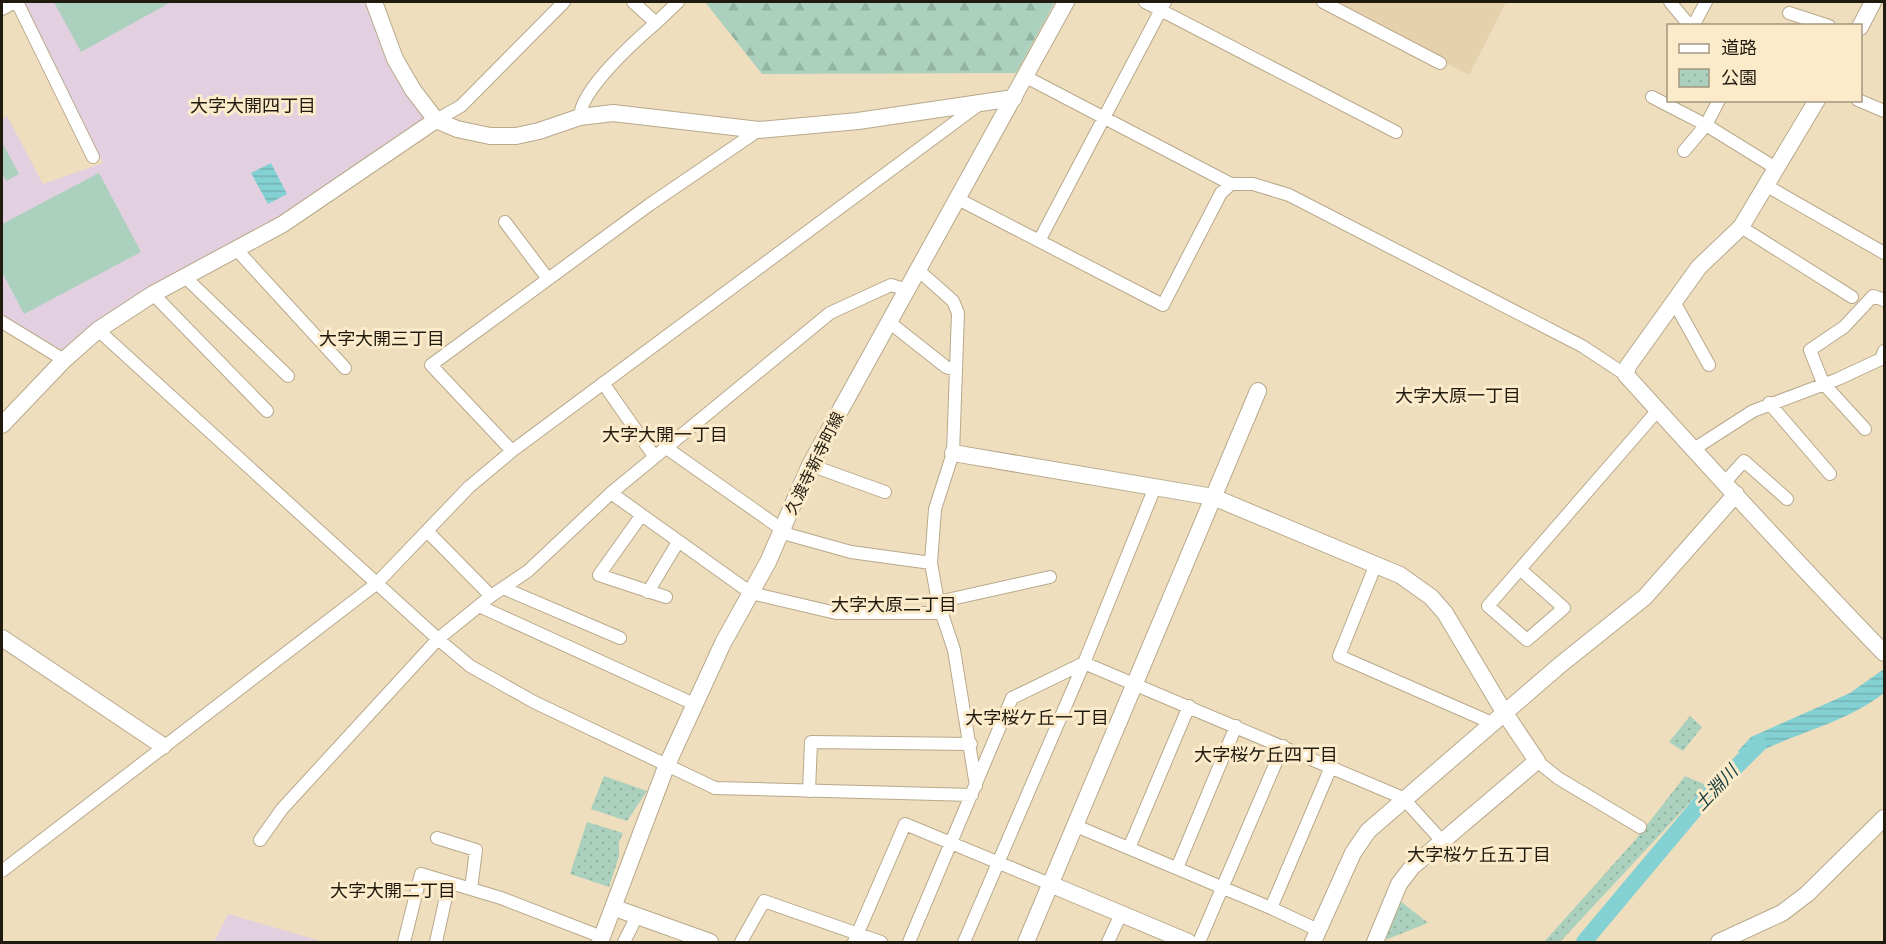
<svg xmlns="http://www.w3.org/2000/svg" width="1886" height="944" font-family="'Noto Sans','Noto Sans JP',sans-serif">
	<defs>
		<pattern id="forest-firs" width="22" height="20" patternUnits="userSpaceOnUse" patternTransform="scale(1.5)"><rect width="22" height="20" fill="#abd1be"/><path d="M5 1l3.5 6h-7zM16 11l3.5 6h-7z" fill="#93b3a2"/></pattern>
		<pattern id="park-dots" width="8" height="8" patternUnits="userSpaceOnUse" patternTransform="scale(1.5)"><rect width="8" height="8" fill="#abd1be"/><path d="M2 2h.1M6 6h.1" fill="none" stroke="#93b3a2" stroke-width="1.8" stroke-linecap="round"/></pattern>
		<pattern id="water-rules" width="6" height="5" patternUnits="userSpaceOnUse" patternTransform="scale(1.5)"><rect width="6" height="5" fill="#84d1d3"/><path d="M0 2.5h6" fill="none" stroke="#72b3b4"/></pattern>
	</defs>
	<rect width="100%" height="100%" fill="#eedebe"/>
	<!-- built -->
	<path fill="#e5d1ab" d="M 1330,2 L 1506,2 L 1469,75 Z"/>
	<!-- education -->
	<path fill="#e2cfdf" d="M 24,2 L 367,2 L 425,120 L 258,232 L 171,275 L 91,325 L 62,350 L 25,329 L 15,328 L 2,317 L 2,119 L 7,116 L 43,184 L 103,163 Z
		M 228,914 L 324,942 L 214,942 Z"/>
	<!-- green -->
	<path fill="#abd1be" d="M 54,2 L 171,2 L 81,52 Z
		M 3,144 L 19,174 L 6,181 L 2,173 Z
		M 99,173 L 141,252 L 24,314 L 2,272 L 2,224 Z"/>
	<!-- forest -->
	<path fill="url(#forest-firs)" d="M 705,2 L 1055,2 L 1016,73 L 762,74 Z"/>
	<!-- park -->
	<path fill="url(#park-dots)" d="M 1690,716 L 1702,727 L 1683,751 L 1669,742 Z
		M 604,776 L 647,791 L 627,821 L 591,809 Z
		M 1685,776 L 1706,785 L 1560,942 L 1544,942 L 1636,839 Z
		M 587,822 L 623,833 L 619,842 L 619,856 L 609,887 L 570,874 Z
		M 1399,900 L 1428,923 L 1385,940 Z"/>
	<!-- water -->
	<path fill="url(#water-rules)" d="M 271,163 L 287,194 L 268,204 L 251,173 Z
		M 1884,669 L 1884,693 C 1843,725 1791,733 1746,759 L 1738,751 L 1751,737 L 1850,693 Z"/>
	<g fill="none" stroke-linecap="round" stroke-linejoin="round">
		<!-- river -->
		<path stroke="#84d1d3" stroke-width="16" d="M 1584,942 L 1703,800 L 1759,744"/>
		<!-- street casing -->
		<g stroke="#b8a98b" stroke-width="14">
			<path id="street" d="M 17,2 L 93,157
				M 633,2 L 656,23 L 678,2
				M 1145,2 L 1396,132
				M 1323,2 L 1440,63
				M 1670,2 L 1690,26
				M 2,9 L 15,2
				M 1789,13 L 1829,26
				M 1693,26 L 1706,2
				M 1026,77 L 1231,184 L 1253,184 L 1289,195 L 1582,346 L 1626,375
				M 1652,97 L 1706,125 L 1777,169
				M 1858,100 L 1884,111
				M 580,117 C 580,90 636,40 656,23
				M 436,120 L 461,106 L 564,2
				M 1684,151 L 1706,125 L 1719,100
				M 1767,186 L 1884,253
				M 958,199 L 1163,305 L 1221,193 L 1231,184
				M 505,222 L 548,279
				M 1741,227 L 1852,297
				M 1039,241 L 1165,2
				M 237,250 L 345,368
				M 918,270 L 953,301 L 958,313 L 953,453 L 935,509 L 931,563 L 938,602 L 954,650 L 976,786
				M 185,277 L 288,376
				M 153,294 L 267,411
				M 1673,300 L 1709,365
				M 2,322 L 64,360
				M 889,322 L 946,367 L 956,370
				M 98,330 L 438,639 L 470,666 L 534,702 L 715,788 L 972,795
				M 603,383 L 654,456
				M 1769,403 L 1830,474
				M 1865,429 L 1823,383 L 1810,350 L 1844,327 L 1873,296 L 1884,300
				M 665,447 L 790,535 L 851,552 L 931,563
				M 1694,449 L 1753,411 L 1838,379 L 1881,359 L 1884,351
				M 512,451 L 431,365 L 649,205 L 759,130
				M 810,465 L 885,492
				M 1725,482 L 1744,461 L 1787,499
				M 611,493 L 751,593 L 836,613 L 943,613
				M 641,516 L 599,575 L 666,597
				M 427,531 L 491,596
				M 1376,564 L 1339,656 L 1492,723
				M 1521,570 L 1564,608 L 1527,640 L 1488,606 L 1658,410
				M 503,588 L 620,638
				M 648,592 L 678,542
				M 938,602 L 1050,577
				M 479,606 L 694,704
				M 1537,761 L 1558,778 L 1640,827
				M 809,791 L 811,742 L 971,744
				M 1076,826 L 1271,908
				M 437,838 L 476,850 L 471,889
				M 260,840 L 282,809 L 438,639 L 491,596 L 528,571 L 611,493 L 830,313 L 891,285 L 907,290
				M 1129,848 L 1189,706
				M 1177,868 L 1236,726
				M 2,871 L 376,584 L 469,487 L 512,451 L 981,103
				M 1318,930 L 1271,908 L 1331,767
				M 404,942 L 421,874 L 501,898 L 602,937
				M 436,942 L 449,883
				M 624,942 L 637,916
				M 741,942 L 764,901 L 881,942
				M 854,942 L 905,824 L 1050,884
				M 909,942 L 1012,698 L 1084,663 L 1403,798 L 1442,841
				M 964,942 L 1084,663 L 1155,487
				M 1108,942 L 1121,914
				M 1199,942 L 1283,746"/>
		</g>
		<!-- secondary casing -->
		<g stroke="#b8a98b" stroke-width="18">
			<path id="secondary" d="M 374,2 L 395,59 L 413,90 L 436,120 L 457,129 L 490,136 L 516,136 L 539,131 L 580,117 L 613,113 L 759,130 L 858,121 L 1014,98
				M 1860,27 L 1873,2
				M 1817,100 L 1741,227 L 1699,267 L 1628,366 L 1626,375 C 1711,469 1796,562 1884,653
				M 2,425 L 64,360 L 98,330 L 153,294 L 283,224 L 436,120
				M 953,453 L 1213,497 L 1400,575 L 1431,597 L 1445,613 L 1504,712 L 1537,761 L 1412,867 L 1399,884 L 1375,942
				M 2,638 L 163,746
				M 1050,884 L 1188,942
				M 615,908 L 710,942
				M 600,942 L 666,767 L 723,643 L 768,562 L 810,465 L 1066,2
				M 1026,942 L 1258,391
				M 1313,942 L 1353,853 L 1368,831 L 1560,665 L 1645,597 L 1736,494
				M 1719,942 L 1782,913 L 1807,894 L 1884,818"/>
		</g>
		<!-- street -->
		<use href="#street" stroke="#fff" stroke-width="12"/>
		<!-- secondary -->
		<use href="#secondary" stroke="#fff" stroke-width="16"/>
	</g>
	<g text-anchor="middle" stroke-width="6" stroke-linejoin="round" paint-order="stroke">
		<!-- street labels -->
		<g font-size="16" fill="#201a0f" stroke="#fbebcb">
			<text transform="translate(814 463) rotate(-64)" y="6">久渡寺新寺町線</text>
		</g>
		<!-- neighbourhood labels -->
		<g font-size="18" fill="#201a0f" stroke="#fbebcb">
			<text x="253" y="112">大字大開四丁目</text>
			<text x="382" y="345">大字大開三丁目</text>
			<text x="1458" y="402">大字大原一丁目</text>
			<text x="665" y="441">大字大開一丁目</text>
			<text x="894" y="611">大字大原二丁目</text>
			<text x="1037" y="724">大字桜ケ丘一丁目</text>
			<text x="1266" y="761">大字桜ケ丘四丁目</text>
			<text x="1479" y="861">大字桜ケ丘五丁目</text>
			<text x="393" y="897">大字大開二丁目</text>
		</g>
		<!-- water labels -->
		<g font-size="18" font-style="italic" fill="#153b3c" stroke="#fbebcb">
			<text transform="translate(1716 788) rotate(-47)" y="6">土淵川</text>
		</g>
	</g>
	<!-- border -->
	<rect width="1886" height="944" fill="none" stroke="#201a0f" stroke-width="6"/>
	<!-- legend -->
	<rect x="1667" y="24" width="195" height="78" fill="#fbebcb" stroke="#a39780" stroke-width="1.5"/>
	<rect x="1679" y="44" width="30" height="9" fill="#ffffff" stroke="#a39780" stroke-width="1.5"/>
	<text x="1721" y="54" font-size="18" fill="#201a0f">道路</text>
	<rect x="1679" y="69" width="30" height="18" fill="url(#park-dots)" stroke="#a39780" stroke-width="1.5"/>
	<text x="1721" y="84" font-size="18" fill="#201a0f">公園</text>
</svg>
